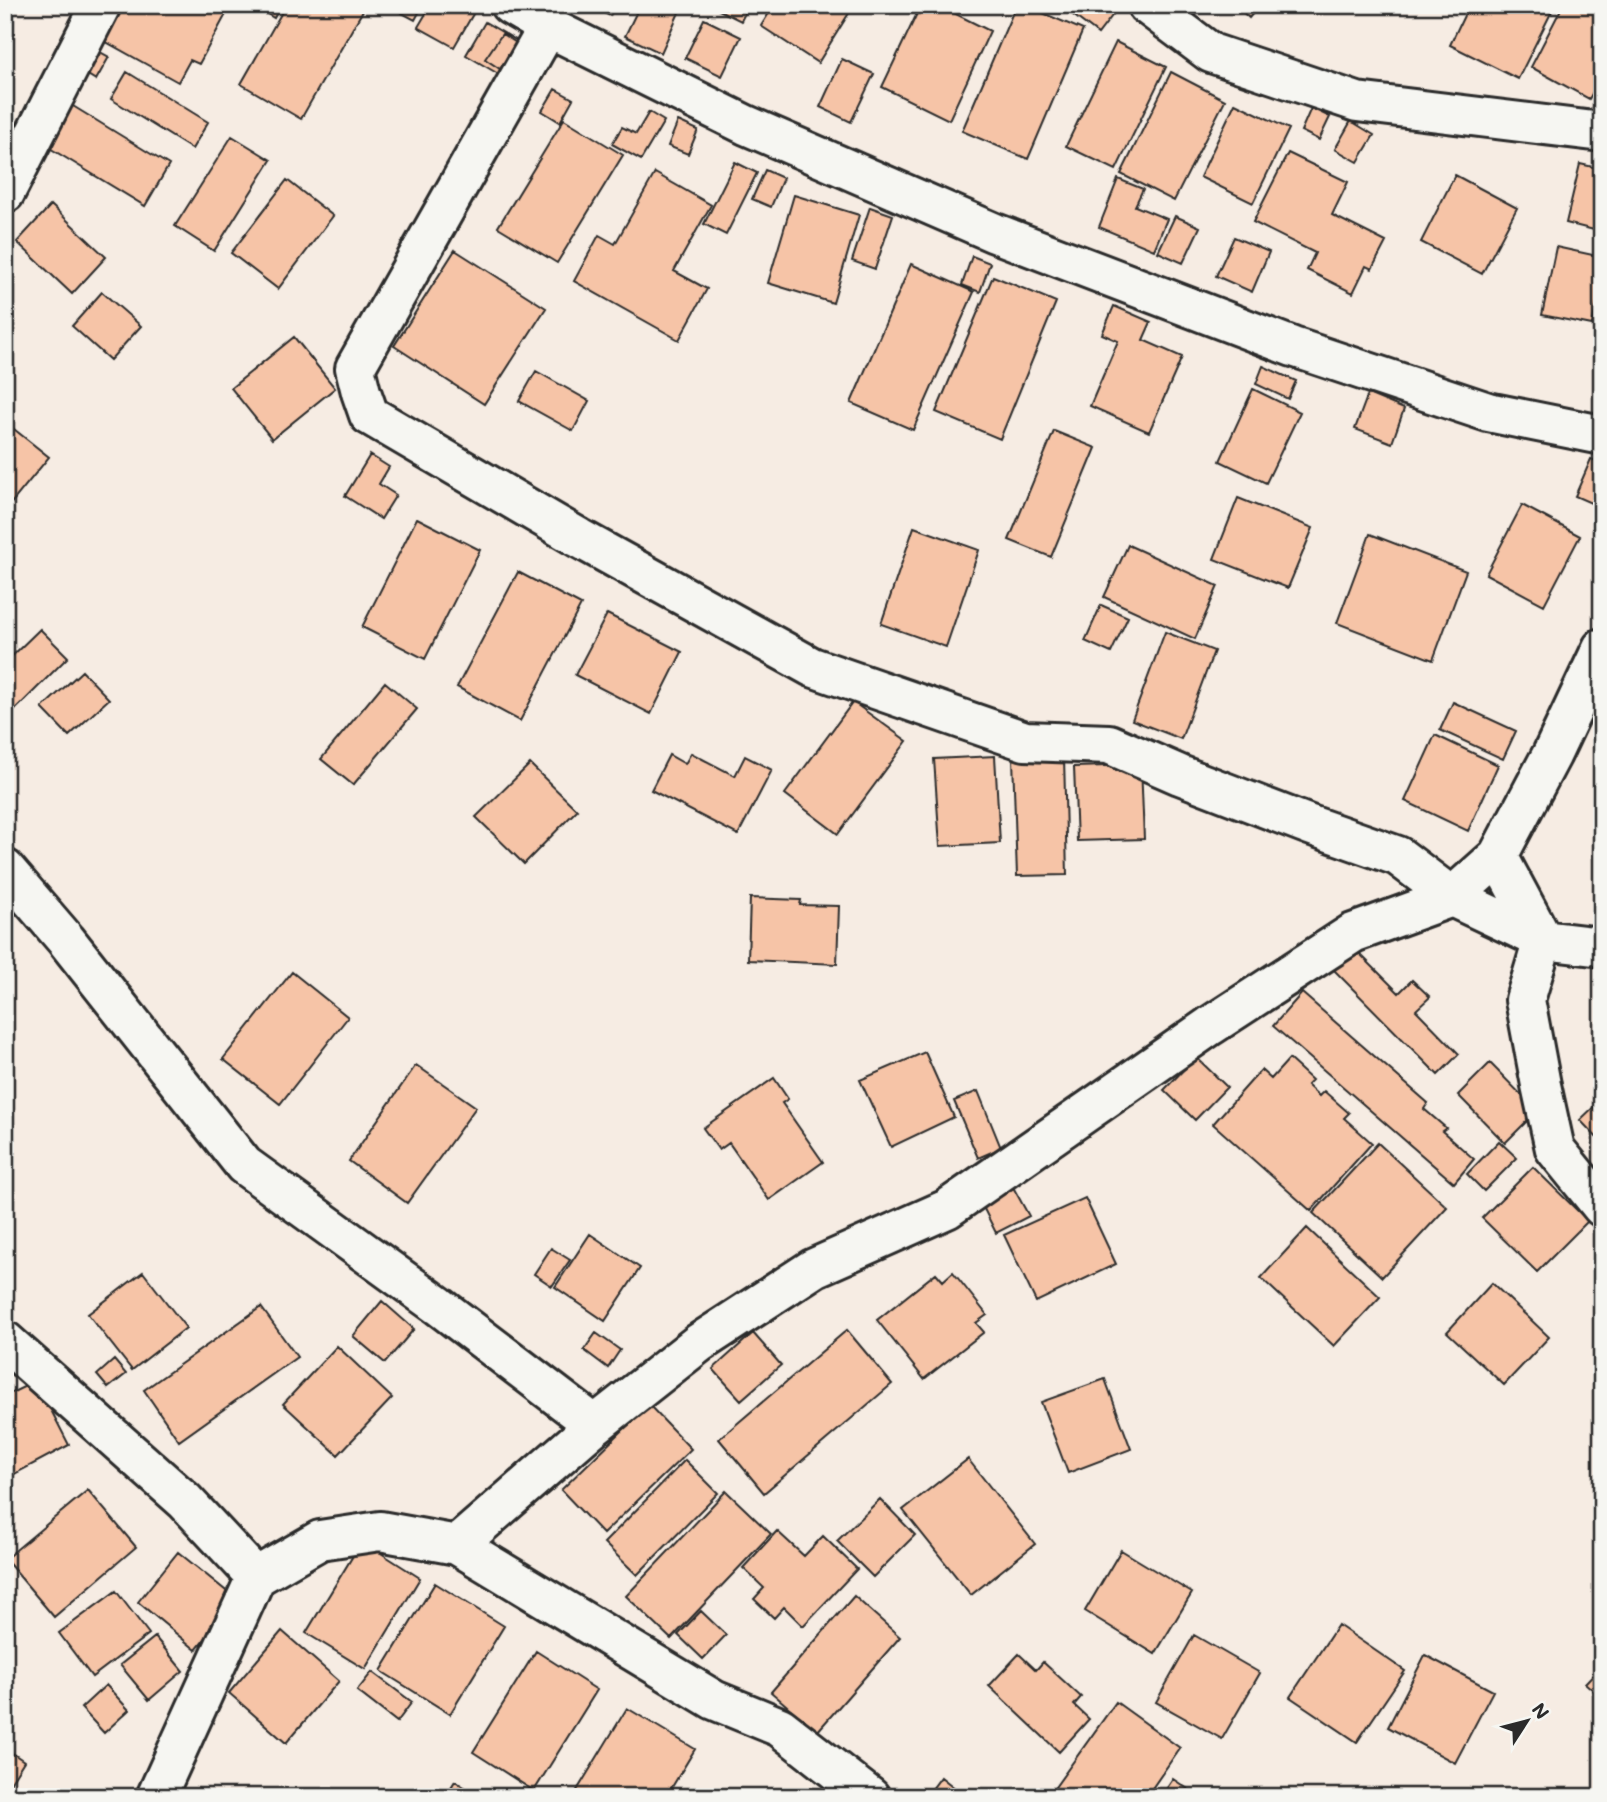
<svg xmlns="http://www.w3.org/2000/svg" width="1607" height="1802" font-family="Mali,sans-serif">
	<rect width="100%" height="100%" fill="#f6ece3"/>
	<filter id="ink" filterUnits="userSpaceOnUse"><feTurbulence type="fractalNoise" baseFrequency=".0143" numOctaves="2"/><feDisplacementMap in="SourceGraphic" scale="14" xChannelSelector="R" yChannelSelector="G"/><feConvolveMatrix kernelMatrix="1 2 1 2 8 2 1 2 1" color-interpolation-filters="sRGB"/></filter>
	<g filter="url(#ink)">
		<!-- building -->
		<path fill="#f6c4a7" stroke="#2b2b2b" stroke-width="2" d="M 119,5 L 231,5 L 199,64 L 190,60 L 178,82 L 101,39 Z
			M 252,5 L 281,5 L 274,18 Z
			M 286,5 L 366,5 L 301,119 L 241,84 Z
			M 387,5 L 423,5 L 415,20 Z
			M 431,5 L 459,5 L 473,14 L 454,47 L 418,27 Z
			M 587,5 L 615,5 L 610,16 Z
			M 640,5 L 675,5 L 681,8 L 661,53 L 625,36 Z
			M 709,5 L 749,5 L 741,21 Z
			M 774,5 L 854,5 L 818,63 L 761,26 Z
			M 921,5 L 938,5 L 990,31 L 949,120 L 882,87 Z
			M 1016,5 L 1024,5 L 1083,30 L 1028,159 L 962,131 Z
			M 1060,5 L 1114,5 L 1118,8 L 1098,34 Z
			M 1235,5 L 1260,5 L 1249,18 Z
			M 1469,5 L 1555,5 L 1518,79 L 1450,45 Z
			M 1563,5 L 1602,5 L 1602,76 L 1589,99 L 1531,67 Z
			M 704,19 L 741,37 L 722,76 L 685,58 Z
			M 485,22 L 526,46 L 507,79 L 466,55 Z
			M 502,34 L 526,49 L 509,75 L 485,59 Z
			M 1116,42 L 1166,67 L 1116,170 L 1066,146 Z
			M 91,47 L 109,57 L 96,80 L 78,69 Z
			M 842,59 L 874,74 L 851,122 L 820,107 Z
			M 127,72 L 208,122 L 192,149 L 111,99 Z
			M 1171,72 L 1225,100 L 1174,201 L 1121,174 Z
			M 555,89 L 573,99 L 560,122 L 542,111 Z
			M 68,103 L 169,165 L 145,206 L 43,144 Z
			M 1235,103 L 1289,129 L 1253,203 L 1200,177 Z
			M 1311,108 L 1330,117 L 1319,140 L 1301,131 Z
			M 649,112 L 664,121 L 641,160 L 612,144 L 622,127 L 636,134 Z
			M 564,119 L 623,155 L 557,263 L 498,227 Z
			M 678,121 L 698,130 L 688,154 L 668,146 Z
			M 1351,121 L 1374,135 L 1358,162 L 1335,149 Z
			M 232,136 L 271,160 L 214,251 L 175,226 Z
			M 1288,153 L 1348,182 L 1332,215 L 1386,242 L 1372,269 L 1366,266 L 1353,293 L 1307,270 L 1315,253 L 1253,222 Z
			M 735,162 L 757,173 L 726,235 L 704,224 Z
			M 1580,164 L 1602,169 L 1602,232 L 1566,223 Z
			M 765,170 L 783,178 L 771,207 L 752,199 Z
			M 655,173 L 711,205 L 674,271 L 707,289 L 679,340 L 574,281 L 599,235 L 615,244 Z
			M 1455,175 L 1517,208 L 1482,274 L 1421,242 Z
			M 1118,179 L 1143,189 L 1135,206 L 1167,219 L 1154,250 L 1099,227 Z
			M 287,180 L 333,216 L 278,289 L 231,253 Z
			M 794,195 L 859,215 L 833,303 L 768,283 Z
			M 51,205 L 106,257 L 72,294 L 17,242 Z
			M 870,207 L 893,215 L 875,269 L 852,261 Z
			M 1175,216 L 1200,227 L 1183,263 L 1158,252 Z
			M 1234,237 L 1269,252 L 1252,292 L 1216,276 Z
			M 1556,247 L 1602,257 L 1602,279 L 1592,325 L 1542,315 Z
			M 455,250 L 546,308 L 484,404 L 394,346 Z
			M 972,256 L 990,263 L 980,292 L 962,285 Z
			M 911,264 L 974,292 L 913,430 L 851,403 Z
			M 993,276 L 1056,302 L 1000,439 L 936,412 Z
			M 102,292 L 141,326 L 110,360 L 72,326 Z
			M 1114,306 L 1151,322 L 1143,340 L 1182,357 L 1149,432 L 1090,406 L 1118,341 L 1102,334 Z
			M 294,337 L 335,388 L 272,439 L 231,388 Z
			M 1263,366 L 1296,381 L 1288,399 L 1256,384 Z
			M 536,371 L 589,401 L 573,431 L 519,401 Z
			M 1253,389 L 1300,412 L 1266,483 L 1220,461 Z
			M 1368,394 L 1404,409 L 1392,443 L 1355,429 Z
			M 5,422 L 49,457 L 5,511 Z
			M 1054,431 L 1096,448 L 1051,557 L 1009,540 Z
			M 370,455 L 389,467 L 379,484 L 396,495 L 381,519 L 345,496 Z
			M 1591,459 L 1602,463 L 1602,502 L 1600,507 L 1575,496 Z
			M 1238,498 L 1313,528 L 1288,588 L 1214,559 Z
			M 1522,505 L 1580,536 L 1544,605 L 1486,574 Z
			M 417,518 L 480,550 L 425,659 L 362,627 Z
			M 914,527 L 979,550 L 946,647 L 881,624 Z
			M 1370,534 L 1466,571 L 1433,660 L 1337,623 Z
			M 1128,545 L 1218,586 L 1195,639 L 1104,597 Z
			M 518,572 L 581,605 L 520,721 L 457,687 Z
			M 1101,605 L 1128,617 L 1111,653 L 1085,641 Z
			M 607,614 L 682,652 L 651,714 L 575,675 Z
			M 40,629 L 68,657 L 5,720 L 5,663 Z
			M 1165,632 L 1214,651 L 1181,739 L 1132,720 Z
			M 82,671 L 109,699 L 69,736 L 42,708 Z
			M 385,682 L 417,709 L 353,785 L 321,759 Z
			M 853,702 L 907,741 L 838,834 L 785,794 Z
			M 1453,702 L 1516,731 L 1503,759 L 1440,730 Z
			M 1435,735 L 1498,765 L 1468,831 L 1405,801 Z
			M 691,753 L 735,776 L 745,756 L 772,770 L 738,835 L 651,790 L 669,755 L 685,764 Z
			M 995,756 L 1000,843 L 940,846 L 934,759 Z
			M 1064,757 L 1067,875 L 1017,876 L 1013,758 Z
			M 530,764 L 577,810 L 524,864 L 476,817 Z
			M 1141,765 L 1144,839 L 1077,841 L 1074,767 Z
			M 750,898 L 801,900 L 800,905 L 839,906 L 837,964 L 748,960 Z
			M 1355,949 L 1399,993 L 1412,980 L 1430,997 L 1416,1010 L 1459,1054 L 1438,1075 L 1334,970 Z
			M 292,972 L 348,1017 L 280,1104 L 223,1059 Z
			M 1302,993 L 1428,1103 L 1424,1109 L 1446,1128 L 1442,1131 L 1474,1159 L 1454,1183 L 1273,1026 Z
			M 925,1052 L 954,1117 L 891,1147 L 860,1080 Z
			M 1196,1057 L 1227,1087 L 1195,1120 L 1164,1090 Z
			M 1289,1059 L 1312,1080 L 1307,1085 L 1319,1096 L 1324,1091 L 1349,1113 L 1344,1118 L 1372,1143 L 1311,1211 L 1213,1124 L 1261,1070 L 1271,1079 Z
			M 1490,1063 L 1537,1111 L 1505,1143 L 1458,1095 Z
			M 416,1065 L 476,1107 L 407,1203 L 349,1161 Z
			M 774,1078 L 788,1099 L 782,1103 L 823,1162 L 769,1200 L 729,1143 L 719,1150 L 703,1128 Z
			M 978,1091 L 1001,1148 L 978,1158 L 954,1101 Z
			M 1602,1099 L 1602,1143 L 1580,1120 Z
			M 1499,1141 L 1517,1158 L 1484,1191 L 1467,1174 Z
			M 1378,1143 L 1447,1207 L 1382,1277 L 1313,1213 Z
			M 1533,1167 L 1588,1221 L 1537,1272 L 1482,1218 Z
			M 1013,1187 L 1029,1216 L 996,1233 L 981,1203 Z
			M 1085,1198 L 1116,1264 L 1036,1302 L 1004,1235 Z
			M 1307,1228 L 1380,1297 L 1334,1346 L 1261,1278 Z
			M 590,1234 L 640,1268 L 605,1321 L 555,1287 Z
			M 551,1248 L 570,1260 L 552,1286 L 534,1274 Z
			M 143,1272 L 186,1328 L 132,1370 L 88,1314 Z
			M 953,1272 L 987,1315 L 976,1323 L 984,1332 L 924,1379 L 877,1320 L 936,1273 L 943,1281 Z
			M 1492,1283 L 1549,1337 L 1504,1385 L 1447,1332 Z
			M 382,1301 L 414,1329 L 385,1363 L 353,1336 Z
			M 261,1307 L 297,1357 L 179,1441 L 144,1390 Z
			M 847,1330 L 892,1384 L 764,1493 L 719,1439 Z
			M 596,1333 L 620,1350 L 608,1368 L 584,1350 Z
			M 753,1333 L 781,1365 L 741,1400 L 713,1369 Z
			M 337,1346 L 392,1398 L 338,1455 L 283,1404 Z
			M 114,1360 L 126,1374 L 108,1388 L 97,1375 Z
			M 1105,1379 L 1131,1449 L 1068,1473 L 1041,1402 Z
			M 36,1381 L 69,1445 L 7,1478 L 5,1474 L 5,1396 Z
			M 649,1405 L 691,1449 L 603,1534 L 561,1490 Z
			M 968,1459 L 1035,1544 L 971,1595 L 903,1510 Z
			M 685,1460 L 718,1493 L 637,1575 L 604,1543 Z
			M 88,1490 L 136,1547 L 54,1617 L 5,1559 Z
			M 726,1491 L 771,1534 L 671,1639 L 626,1596 Z
			M 880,1499 L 915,1535 L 873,1577 L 837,1541 Z
			M 777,1531 L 804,1556 L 823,1536 L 857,1569 L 803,1626 L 784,1607 L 774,1618 L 754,1599 L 764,1588 L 743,1568 Z
			M 362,1541 L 420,1578 L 365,1669 L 306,1633 Z
			M 1121,1550 L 1192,1593 L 1155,1654 L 1085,1611 Z
			M 178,1552 L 236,1599 L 196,1650 L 138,1602 Z
			M 435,1583 L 504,1626 L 450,1714 L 381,1671 Z
			M 116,1591 L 149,1634 L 92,1677 L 59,1633 Z
			M 854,1596 L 900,1637 L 817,1732 L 771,1692 Z
			M 701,1611 L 726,1635 L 703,1659 L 678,1635 Z
			M 1338,1625 L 1405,1671 L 1357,1742 L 1290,1697 Z
			M 282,1631 L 339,1681 L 286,1743 L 229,1693 Z
			M 1194,1635 L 1260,1673 L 1222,1739 L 1156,1702 Z
			M 155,1637 L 183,1671 L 149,1700 L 120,1665 Z
			M 536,1651 L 597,1690 L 534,1791 L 473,1752 Z
			M 1019,1654 L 1036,1670 L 1043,1662 L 1081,1697 L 1074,1705 L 1089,1719 L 1059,1752 L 989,1686 Z
			M 1425,1655 L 1493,1691 L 1455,1763 L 1388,1727 Z
			M 1602,1665 L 1602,1698 L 1585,1683 Z
			M 372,1672 L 412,1702 L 397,1722 L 357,1691 Z
			M 106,1685 L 129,1710 L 104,1733 L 81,1708 Z
			M 1116,1702 L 1180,1748 L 1146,1797 L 1048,1797 Z
			M 627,1708 L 695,1749 L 666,1797 L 573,1797 Z
			M 5,1748 L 24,1761 L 5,1791 Z
			M 941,1777 L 966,1797 L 926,1797 Z
			M 1173,1779 L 1200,1797 L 1161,1797 Z
			M 455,1781 L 480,1797 L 445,1797 Z"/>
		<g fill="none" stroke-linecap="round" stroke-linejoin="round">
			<!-- street casing -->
			<g stroke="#2b2b2b" stroke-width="44">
				<path id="street" d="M 510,5 L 548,27 L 746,125 L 995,233 L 1293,347 L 1488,412 L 1602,435
					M 1147,5 L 1211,53 L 1357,102 L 1602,132
					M 548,27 L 355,368 L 361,392 L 369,415 L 579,538 L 812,667 L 1025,741 L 1109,744 L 1180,775 L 1310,825 L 1398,856 L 1452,897 L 1543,940 L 1602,947
					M 5,193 L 101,5
					M 1498,856 L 1543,940 L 1525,1000 L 1541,1085 L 1555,1149 L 1602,1207
					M 5,869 L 66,940 L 244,1165 L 439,1306 L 595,1425
					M 5,1341 L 185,1501 L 256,1577
					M 457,1545 L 595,1425 L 699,1343 L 814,1268 L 947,1209 L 1210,1026 L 1353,933 L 1452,897 L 1498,856 L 1552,754 L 1602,648
					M 156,1797 L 256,1577 L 320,1540 L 380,1531 L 457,1545 L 714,1700 L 780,1727 L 870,1797"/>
			</g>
			<!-- street -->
			<use href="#street" stroke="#f6f6f2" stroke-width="38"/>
		</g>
	</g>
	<!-- margin -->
	<rect width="1607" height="1802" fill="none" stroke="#f6f6f2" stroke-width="28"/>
	<rect x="14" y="14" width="1579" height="1774" fill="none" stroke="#2b2b2b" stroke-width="2.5" filter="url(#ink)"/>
	<!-- north arrow -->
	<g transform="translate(1527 1721) rotate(54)" stroke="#f6f6f2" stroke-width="5" paint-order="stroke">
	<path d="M0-5L12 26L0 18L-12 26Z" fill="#2b2b2b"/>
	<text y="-10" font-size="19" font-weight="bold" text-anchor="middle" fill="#2b2b2b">N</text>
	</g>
</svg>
